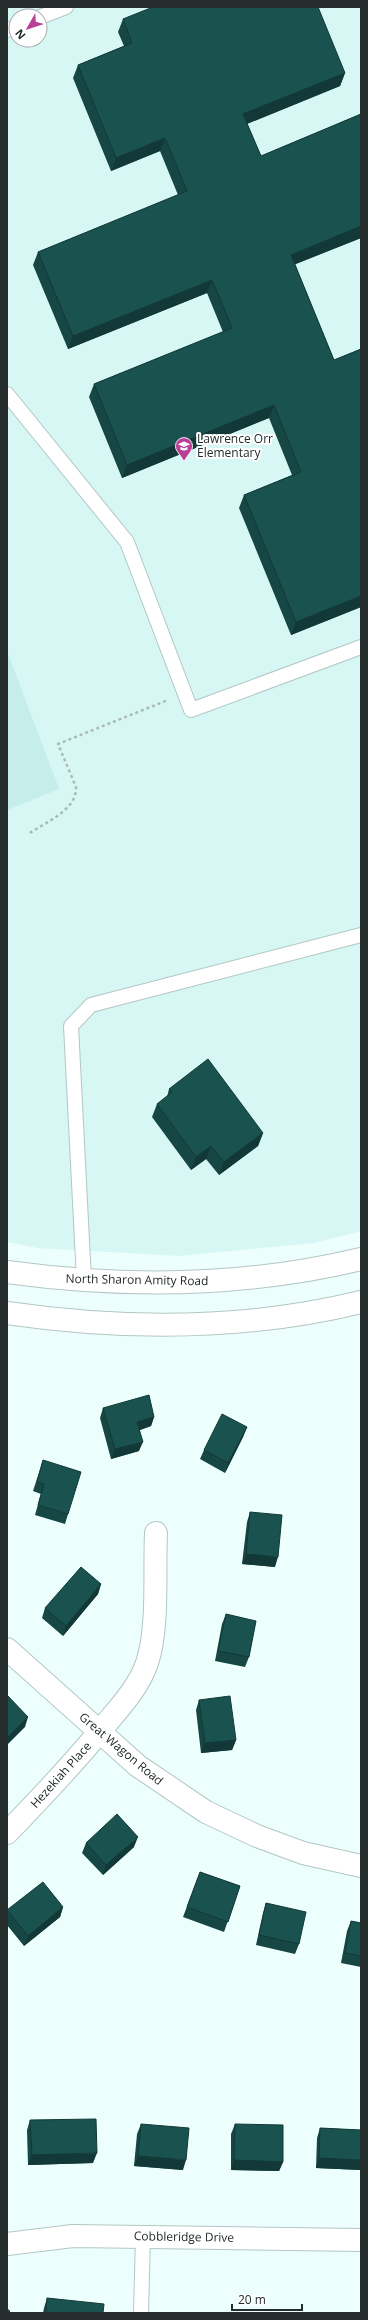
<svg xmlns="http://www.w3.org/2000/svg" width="368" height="2320" font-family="'Open Sans',sans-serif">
	<rect width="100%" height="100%" fill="#edfffd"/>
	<!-- built -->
	<path fill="#d7f7f4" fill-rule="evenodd" d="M 7,7 L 361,7 L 361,1231 L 314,1243 L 179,1256 L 37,1248 L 7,1242 ZM 16,16 L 40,16 L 40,40 L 16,40 Z"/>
	<!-- green -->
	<path fill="#c5edea" d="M 7,651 L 59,789 L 7,810 Z"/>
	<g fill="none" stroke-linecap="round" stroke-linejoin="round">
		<!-- lane casing -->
		<g stroke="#b2c7c5" stroke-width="16">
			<path id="lane" d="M 40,17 L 66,7
				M 7,30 L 16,27
				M 7,394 L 127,542 L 191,710 L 361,647
				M 84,1280 L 71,1026 L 91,1005 L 361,935
				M 141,2313 L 143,2237"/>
		</g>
		<!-- street casing -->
		<g stroke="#b2c7c5" stroke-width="24">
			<path id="street" d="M 7,1649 L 138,1766 L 206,1812 L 257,1836 L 303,1853 L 361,1866
				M 7,1833 C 39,1800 71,1766 101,1730 C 118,1709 138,1689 147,1663 C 159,1627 154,1572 156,1533
				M 7,2244 L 73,2236 L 361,2240"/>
		</g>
		<!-- secondary casing -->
		<g stroke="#b2c7c5" stroke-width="24">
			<path id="secondary" d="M 7,1272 C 125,1288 245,1287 361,1259
				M 7,1313 C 124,1330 246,1330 361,1302"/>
		</g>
		<!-- path -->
		<path stroke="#abbab9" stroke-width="2.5" stroke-dasharray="3 3" stroke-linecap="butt" d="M 30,833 C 46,822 77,810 76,787 L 58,744 L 168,700"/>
		<!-- lane -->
		<use href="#lane" stroke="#fff" stroke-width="14"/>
		<!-- street -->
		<use href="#street" stroke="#fff" stroke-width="22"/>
		<!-- secondary -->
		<use href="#secondary" stroke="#fff" stroke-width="22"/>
	</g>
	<!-- wall -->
	<path fill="#164744" d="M 216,9 L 345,73 L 340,86 L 247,124 L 261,156 L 361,114 L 361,238 L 295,264 L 334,360 L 361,349 L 361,607 L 291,635 L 239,508 L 244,495 L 292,475 L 269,418 L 122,478 L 89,397 L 94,384 L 223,332 L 207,293 L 68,349 L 33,265 L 38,252 L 178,195 L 160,151 L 111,171 L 73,78 L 78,65 L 124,46 L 118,32 L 123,19 Z
		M 169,1089 L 263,1133 L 258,1146 L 219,1175 L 206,1159 L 191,1170 L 152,1117 L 157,1104 L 167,1097 Z
		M 103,1408 L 154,1417 L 151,1426 L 140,1430 L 139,1451 L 111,1459 L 100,1418 Z
		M 247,1427 L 243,1437 L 225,1473 L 200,1459 L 204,1450 Z
		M 43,1460 L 68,1514 L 65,1524 L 35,1515 L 41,1494 L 33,1491 Z
		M 250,1512 L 275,1567 L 242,1564 L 247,1522 Z
		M 101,1584 L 98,1594 L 63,1636 L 42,1618 L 45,1608 Z
		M 226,1614 L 249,1657 L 245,1667 L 215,1661 L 222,1624 Z
		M 199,1700 L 236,1740 L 232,1750 L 201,1753 L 196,1710 Z
		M 86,1843 L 134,1847 L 103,1875 L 82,1853 Z
		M 200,1872 L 240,1886 L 224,1932 L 183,1917 Z
		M 266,1903 L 299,1944 L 295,1954 L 256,1945 L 263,1913 Z
		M 63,1907 L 60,1917 L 24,1946 L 7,1925 L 7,1910 Z
		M 351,1921 L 361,1923 L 361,1967 L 341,1963 L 347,1931 Z
		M 30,2120 L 93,2163 L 28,2165 L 27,2130 Z
		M 141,2124 L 183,2170 L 134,2166 L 137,2134 Z
		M 235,2124 L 283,2162 L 279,2171 L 231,2170 L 231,2134 Z
		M 320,2128 L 361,2130 L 361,2170 L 316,2168 L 317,2138 Z
		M 47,2298 L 103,2313 L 43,2313 L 44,2308 Z"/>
	<!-- shaded-wall -->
	<path fill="#123937" d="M 345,73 L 340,86 L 239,127 L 243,114 Z
		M 165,138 L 160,151 L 111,171 L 116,158 Z
		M 361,226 L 361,238 L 286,268 L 291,255 Z
		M 212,280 L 207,293 L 68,349 L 73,336 Z
		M 274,405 L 269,418 L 122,478 L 127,465 Z
		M 361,596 L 361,607 L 291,635 L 296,622 Z
		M 263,1133 L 258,1146 L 219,1175 L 224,1162 Z
		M 211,1146 L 206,1159 L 191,1170 L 196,1157 Z
		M 154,1417 L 151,1426 L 134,1432 L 137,1422 Z
		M 247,1427 L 243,1437 L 225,1473 L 228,1463 Z
		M 143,1442 L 139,1451 L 111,1459 L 115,1449 Z
		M 246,1554 L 278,1557 L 275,1567 L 242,1564 Z
		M 101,1584 L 98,1594 L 63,1636 L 66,1626 Z
		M 28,1717 L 25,1727 L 7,1745 L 7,1738 Z
		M 236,1740 L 232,1750 L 201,1753 L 205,1743 Z
		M 138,1837 L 134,1847 L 103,1875 L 106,1865 Z
		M 63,1907 L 60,1917 L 24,1946 L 28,1936 Z
		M 97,2153 L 93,2163 L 28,2165 L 32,2155 Z
		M 138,2156 L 186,2160 L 183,2170 L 134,2166 Z
		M 319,2158 L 361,2160 L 361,2170 L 316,2168 Z
		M 234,2160 L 283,2162 L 279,2171 L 231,2170 Z"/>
	<!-- building -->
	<path fill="#19524f" stroke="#123937" d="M 153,7 L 216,7 L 216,9 L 221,7 L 318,7 L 345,73 L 243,114 L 261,156 L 361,114 L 361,226 L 291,255 L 334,360 L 361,349 L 361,596 L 296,622 L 244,495 L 301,472 L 274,405 L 127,465 L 94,384 L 232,328 L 212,280 L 73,336 L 38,252 L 187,191 L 165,138 L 116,158 L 78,65 L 132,43 L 123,19 Z
		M 208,1059 L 263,1133 L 224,1162 L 211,1146 L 196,1157 L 157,1104 L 172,1092 L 169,1089 Z
		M 149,1395 L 154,1417 L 137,1422 L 143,1442 L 115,1449 L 103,1408 Z
		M 222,1414 L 247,1427 L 228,1463 L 204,1450 Z
		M 43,1460 L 81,1472 L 68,1514 L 38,1505 L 44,1484 L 37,1482 Z
		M 250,1512 L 282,1515 L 278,1557 L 246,1554 Z
		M 81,1567 L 101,1584 L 66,1626 L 45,1608 Z
		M 226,1614 L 256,1621 L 249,1657 L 218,1651 Z
		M 7,1695 L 28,1717 L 7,1738 Z
		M 230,1696 L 236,1740 L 205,1743 L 199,1700 Z
		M 117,1814 L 138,1837 L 106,1865 L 86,1843 Z
		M 200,1872 L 240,1886 L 228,1922 L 187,1907 Z
		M 43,1882 L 63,1907 L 28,1936 L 7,1910 Z
		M 266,1903 L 306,1912 L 299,1944 L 259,1935 Z
		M 351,1921 L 361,1923 L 361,1956 L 345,1953 Z
		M 96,2119 L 97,2153 L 32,2155 L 30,2120 Z
		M 141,2124 L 189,2128 L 186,2160 L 138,2156 Z
		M 235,2124 L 283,2125 L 283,2162 L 234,2160 Z
		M 320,2128 L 361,2130 L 361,2160 L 319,2158 Z
		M 47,2298 L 104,2304 L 103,2313 L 46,2313 Z
		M 7,2310 L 9,2310 L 10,2313 L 7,2313 Z"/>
	<!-- icons -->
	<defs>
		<g id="school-pin" transform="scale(0.9)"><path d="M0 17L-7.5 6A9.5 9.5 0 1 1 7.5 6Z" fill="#b84197" stroke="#fff"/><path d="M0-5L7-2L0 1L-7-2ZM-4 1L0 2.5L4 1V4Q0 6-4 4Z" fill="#fff"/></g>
	</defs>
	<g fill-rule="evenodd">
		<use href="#school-pin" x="184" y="446"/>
	</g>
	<g text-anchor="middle" stroke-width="4" stroke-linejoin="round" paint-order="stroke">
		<!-- poi labels -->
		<g font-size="12" fill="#242d2c" stroke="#fff" text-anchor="start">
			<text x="197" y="443">Lawrence Orr<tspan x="197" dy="14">Elementary</tspan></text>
		</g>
		<!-- street labels -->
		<g font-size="12" fill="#242d2c" stroke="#fff">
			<text transform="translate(137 1280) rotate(1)" y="4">North Sharon Amity Road</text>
			<text transform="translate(121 1749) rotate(40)" y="4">Great Wagon Road</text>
			<text transform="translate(61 1775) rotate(-48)" y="4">Hezekiah Place</text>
			<text transform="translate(184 2237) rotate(1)" y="4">Cobbleridge Drive</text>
		</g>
	</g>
	<!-- border -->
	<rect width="368" height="2320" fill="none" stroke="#242d2c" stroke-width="16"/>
	<!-- north arrow -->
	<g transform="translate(28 28) rotate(231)"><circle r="19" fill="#ffffff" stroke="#a7abab"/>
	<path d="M0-3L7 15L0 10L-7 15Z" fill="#b84197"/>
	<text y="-6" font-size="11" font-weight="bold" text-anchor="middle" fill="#242d2c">N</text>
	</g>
	<!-- scale -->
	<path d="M232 2304v6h70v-6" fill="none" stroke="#242d2c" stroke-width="2"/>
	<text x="238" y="2304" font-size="12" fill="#242d2c" stroke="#ffffff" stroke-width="3" paint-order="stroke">20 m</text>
</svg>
